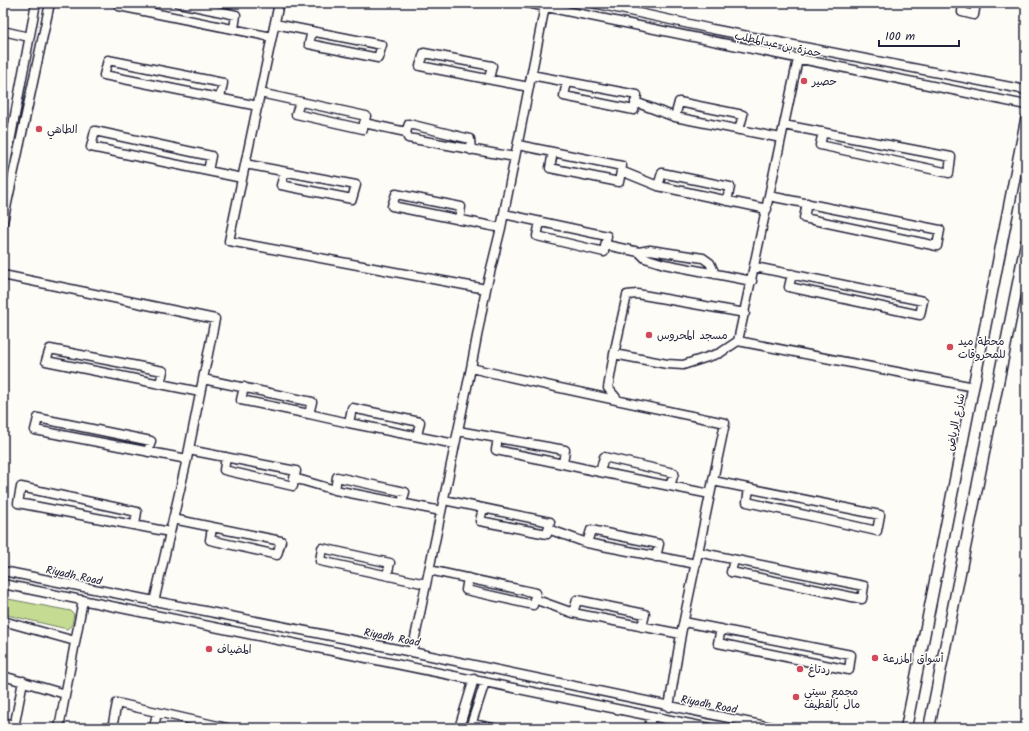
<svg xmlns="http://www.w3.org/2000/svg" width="1029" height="731" font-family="Kalam,'Playpen Sans Arabic',sans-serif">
	<rect width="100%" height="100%" fill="#fdfcf7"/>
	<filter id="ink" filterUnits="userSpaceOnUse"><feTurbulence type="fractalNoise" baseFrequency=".025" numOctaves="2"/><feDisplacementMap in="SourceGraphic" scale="8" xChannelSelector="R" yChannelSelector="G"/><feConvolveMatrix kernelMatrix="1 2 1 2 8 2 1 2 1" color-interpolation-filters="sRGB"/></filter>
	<g filter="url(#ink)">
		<!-- green -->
		<path fill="#c4db91" stroke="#737e66" d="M 3,598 L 71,611 L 74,614 L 72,625 L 67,629 L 3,614 Z"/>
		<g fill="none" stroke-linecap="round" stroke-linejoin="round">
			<!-- minor casing -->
			<g stroke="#22223b" stroke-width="11">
				<path id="minor" d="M 120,3 L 119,6 L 272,37
					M 179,3 L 236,15 L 234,29
					M 279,3 L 229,241 L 486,289 L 501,228 L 545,6
					M 527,3 L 1026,105
					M 593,3 L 712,29 L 1026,90
					M 963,3 L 962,12 L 974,15 L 976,3
					M 275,24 L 382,45 L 378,58 L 309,44 L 312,31
					M 3,31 L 29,37
					M 798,59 L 738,341 L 974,387
					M 531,75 L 637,95 L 634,110 L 564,96 L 567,82
					M 489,79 L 492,66 L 424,53 L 420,66 L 529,87
					M 260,93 L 366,116 L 363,129 L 296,114 L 300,102
					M 220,98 L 223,83 L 108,60 L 104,75 L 258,106
					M 635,102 L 675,117
					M 364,123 L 406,132
					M 784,125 L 951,157 L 949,173 L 820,145 L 823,132
					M 739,130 L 743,115 L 679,102 L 675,117 L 781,138
					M 518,145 L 622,166 L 619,182 L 550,168 L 553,152
					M 471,150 L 470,139 L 409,124 L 406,132 L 408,138 L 515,157
					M 245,164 L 356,185 L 352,199 L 281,185 L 285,172
					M 208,171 L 211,156 L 95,131 L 91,147 L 242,178
					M 621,171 L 658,186
					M 3,179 L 36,3
					M 769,196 L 940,230 L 937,246 L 804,218 L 807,203
					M 727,201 L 730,187 L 662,173 L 658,186 L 767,209
					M 504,214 L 607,236 L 604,252 L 537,236 L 540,222
					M 459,220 L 461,207 L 396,194 L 392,206 L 501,228
					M 3,222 L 50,3
					M 606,245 L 639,252 L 645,258 L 664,264 L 752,281
					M 639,252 L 650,250 L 703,258 L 710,263 L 715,274
					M 755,267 L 923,301 L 920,315 L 789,287 L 792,274
					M 3,275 L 215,319 L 187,459 L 154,602
					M 614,354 L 627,295 L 637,294 L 745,313
					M 471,368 L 486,289
					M 203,379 L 312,402 L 309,414 L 241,400 L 244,387
					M 160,384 L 163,371 L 50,349 L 46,361 L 200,392
					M 618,400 L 608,388 L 614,354 L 667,364 L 683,365 L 720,353 L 738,341
					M 309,414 L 349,423
					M 458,431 L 565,450 L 563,464 L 496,450 L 498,438
					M 417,436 L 420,422 L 352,408 L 349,423 L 455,444
					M 189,450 L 296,471 L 293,486 L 224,470 L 226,457
					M 148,452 L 151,441 L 38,418 L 35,430 L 187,459
					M 563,464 L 600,472
					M 294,478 L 335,490
					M 713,481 L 880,515 L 877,531 L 747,502 L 749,488
					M 670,486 L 674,473 L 604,457 L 600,472 L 710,494
					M 444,500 L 550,522 L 547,534 L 480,521 L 483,508
					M 402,503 L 405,492 L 337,477 L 335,490 L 441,511
					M 173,519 L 281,541 L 277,555 L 210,540 L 212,528
					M 135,525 L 137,512 L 21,487 L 18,503 L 170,532
					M 548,529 L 587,543
					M 698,552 L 864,586 L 862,599 L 731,572 L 734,560
					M 656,557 L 659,544 L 591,530 L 587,543 L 696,564
					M 429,570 L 536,593 L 533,605 L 466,590 L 468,578
					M 3,571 L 412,652 L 776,728
					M 387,575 L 390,563 L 322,548 L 320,561 L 426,584
					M 3,584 L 710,728
					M 534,599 L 573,613
					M 3,621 L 75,641
					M 684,622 L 851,655 L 849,670 L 718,643 L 721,629
					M 642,627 L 645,614 L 577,600 L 573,613 L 681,634
					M 412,652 L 471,368 C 556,388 640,405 725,423 L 681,634 L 669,707
					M 3,676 L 65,694
					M 3,722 L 14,725
					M 472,724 L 493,728
					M 14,728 L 23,681
					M 59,728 L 83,600
					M 112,728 L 117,703 L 227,728
					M 154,728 L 157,712
					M 459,728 L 474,679
					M 470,728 L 485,682
					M 649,728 L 651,716"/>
			</g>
			<!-- major casing -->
			<g stroke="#22223b" stroke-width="13">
				<path id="major" d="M 906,728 L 1026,120
					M 929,728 L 1026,243"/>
			</g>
			<!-- minor -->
			<use href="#minor" stroke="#fdfcf7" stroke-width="8"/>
			<!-- major -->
			<use href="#major" stroke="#fdfcf7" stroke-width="10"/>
		</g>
	</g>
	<!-- markers -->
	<g fill="#d1495b" stroke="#fdfcf7" stroke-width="1.5">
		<circle cx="804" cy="81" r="4"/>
		<circle cx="39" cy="129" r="4"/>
		<circle cx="649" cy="335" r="4"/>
		<circle cx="950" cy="347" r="4"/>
		<circle cx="209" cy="649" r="4"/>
		<circle cx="875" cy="658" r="4"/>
		<circle cx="800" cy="669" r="4"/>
		<circle cx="796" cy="697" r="4"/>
	</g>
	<g text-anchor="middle" stroke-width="3" stroke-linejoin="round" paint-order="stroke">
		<!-- street labels -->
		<g font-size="11" fill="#22223b" stroke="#fdfcf7">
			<text transform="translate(778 44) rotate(12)" y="4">حمزة بن عبدالمطلب</text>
			<text transform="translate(955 422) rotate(-79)" y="4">شارع الرياض</text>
			<text transform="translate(74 575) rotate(12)" y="4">Riyadh Road</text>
			<text transform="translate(392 637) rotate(11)" y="4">Riyadh Road</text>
			<text transform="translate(709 704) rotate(11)" y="4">Riyadh Road</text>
		</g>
		<!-- poi labels -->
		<g font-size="11" fill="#22223b" stroke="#fdfcf7" text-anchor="start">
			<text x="812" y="85">حصير</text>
			<text x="47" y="133">الطاهي</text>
			<text x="657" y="339">مسجد المحروس</text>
			<text x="958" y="345">محطة ميد<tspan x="958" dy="13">للمحروقات</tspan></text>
			<text x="217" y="653">المضياف</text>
			<text x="883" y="662">أسواق المزرعة</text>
			<text x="808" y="673">ردتاغ</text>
			<text x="804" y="695">مجمع سيتي<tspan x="804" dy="13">مال بالقطيف</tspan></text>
		</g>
	</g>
	<!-- margin -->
	<rect width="1029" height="731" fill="none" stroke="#fdfcf7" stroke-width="16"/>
	<rect x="8" y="8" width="1013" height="715" fill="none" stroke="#22223b" stroke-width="1.5" filter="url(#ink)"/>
	<!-- scale -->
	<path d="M879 40v6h80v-6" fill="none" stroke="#22223b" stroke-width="2"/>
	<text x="885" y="40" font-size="12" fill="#22223b" stroke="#fdfcf7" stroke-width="3" paint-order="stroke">100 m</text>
</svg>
